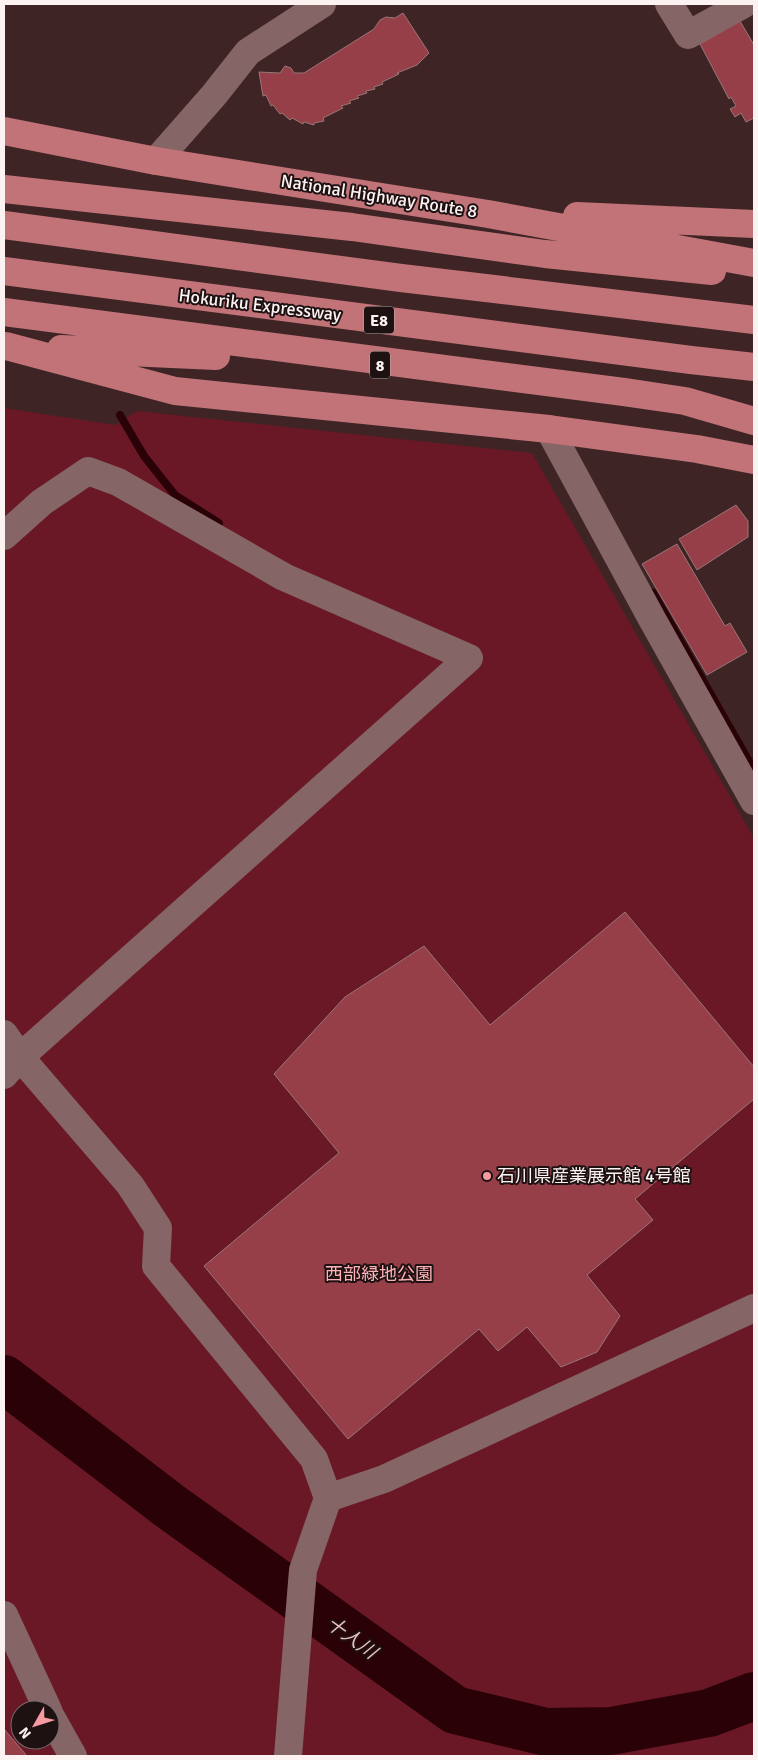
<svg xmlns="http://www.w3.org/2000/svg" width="758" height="1760" font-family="Signika,'Noto Sans JP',sans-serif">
	<rect width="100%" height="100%" fill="#3e2425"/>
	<!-- green -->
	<path fill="#6a1826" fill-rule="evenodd" d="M 4,408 L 115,425 L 137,411 L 532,453 L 754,838 L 754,1756 L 4,1756 ZM 20,1710 L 50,1710 L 50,1740 L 20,1740 Z"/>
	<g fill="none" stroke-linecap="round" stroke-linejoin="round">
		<!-- stream -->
		<path stroke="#2b0108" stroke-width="8" d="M 120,415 L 144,456 L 175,495 L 219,523
			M 653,593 L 754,770"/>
		<!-- river -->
		<path stroke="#2b0108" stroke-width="48" d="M 4,1379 L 171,1507 L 455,1710 L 546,1732 L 611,1731 L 709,1713 L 754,1696"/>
	</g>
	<!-- building -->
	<path fill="#973f49" stroke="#977778" d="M 403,13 L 429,53 L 417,65 L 397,73 L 399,74 L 382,82 L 383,84 L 374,87 L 375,89 L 366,91 L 367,93 L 357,96 L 359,98 L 349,101 L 351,103 L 341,106 L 343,108 L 323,118 L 324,121 L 314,123 L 314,125 L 304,122 L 303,124 L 292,118 L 290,120 L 282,113 L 280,114 L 273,105 L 271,106 L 266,95 L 263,96 L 259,72 L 280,73 L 285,66 L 291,68 L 294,73 L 304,73 L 374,29 L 380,20 L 386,17 L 395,18 Z
		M 740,21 L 754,45 L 754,118 L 746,122 L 741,113 L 735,117 L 730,109 L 736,106 L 731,97 L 729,99 L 700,44 Z
		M 736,505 L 748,521 L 748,537 L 697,570 L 679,539 Z
		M 677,544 L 725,626 L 730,623 L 747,652 L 707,675 L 642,564 Z
		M 625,912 L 754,1067 L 754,1099 L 635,1199 L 653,1220 L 587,1275 L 620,1316 L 597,1352 L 561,1367 L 527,1327 L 498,1351 L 479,1329 L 348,1439 L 204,1266 L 339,1153 L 274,1074 L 345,997 L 424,946 L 490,1025 Z
		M 4,1729 L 27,1756 L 4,1756 Z"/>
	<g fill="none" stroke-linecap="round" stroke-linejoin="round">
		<!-- minor -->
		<path stroke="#856566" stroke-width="28" d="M 669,4 L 688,35 L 744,4
			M 156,161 L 214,95 L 248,52 L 322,4
			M 549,429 L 652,619 L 754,801
			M 4,536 L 42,502 L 88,471 L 118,482 L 284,577 L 469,658 L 20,1057 L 130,1185 L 158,1228 L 156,1266 L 314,1459 L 328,1498 L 303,1570 L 288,1756
			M 4,1034 L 20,1057 L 4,1075
			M 328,1498 L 384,1479 L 754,1308
			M 4,1615 L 48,1710
			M 50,1715 L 73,1756"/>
		<!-- highway -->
		<path stroke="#c17378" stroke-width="28" d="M 4,131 L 156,161 L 488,214 L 754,263
			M 4,189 L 352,227 L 545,254 L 712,271
			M 577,216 L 754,224
			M 4,225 L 401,278 L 754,320
			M 4,271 L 691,360 L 754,367
			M 4,312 L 624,392 L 685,401 L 754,421
			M 6,346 L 175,391 L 549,429 L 697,449 L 754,460
			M 61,349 L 216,356"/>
	</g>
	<!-- markers -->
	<circle fill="#f49aa0" stroke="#1d1112" stroke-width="2" cx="487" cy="1176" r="5"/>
	<g text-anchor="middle" stroke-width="4" stroke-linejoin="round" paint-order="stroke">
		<!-- shield labels -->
		<g fill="#1d1112" stroke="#baaeaf" stroke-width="1">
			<rect x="364" y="306.5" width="30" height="27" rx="4"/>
			<rect x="370" y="351.5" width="20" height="27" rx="4"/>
		</g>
		<g font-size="16" font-weight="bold" fill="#fdf2f2">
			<text x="379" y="326">E8</text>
			<text x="380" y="371">8</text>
		</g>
		<!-- street labels -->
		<g font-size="18" fill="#fdf2f2" stroke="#1d1112">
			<text transform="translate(379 196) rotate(9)" y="6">National Highway Route 8</text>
			<text transform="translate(260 305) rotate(7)" y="6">Hokuriku Expressway</text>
		</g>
		<!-- poi labels -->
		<g font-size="18" fill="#fdf2f2" stroke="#1d1112" text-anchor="start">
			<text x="497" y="1182">石川県産業展示館 4号館</text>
		</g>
		<!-- park labels -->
		<g font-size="18" fill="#feb2b6" stroke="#1d1112">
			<text x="379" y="1280">西部緑地公園</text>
		</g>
		<!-- water labels -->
		<g font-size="19" font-style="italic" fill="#f0bdbf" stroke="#1d1112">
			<text transform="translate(352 1637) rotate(36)" y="7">十人川</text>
		</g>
	</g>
	<!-- border -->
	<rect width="758" height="1760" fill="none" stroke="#fdf2f2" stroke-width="10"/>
	<!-- north arrow -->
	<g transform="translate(35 1725) rotate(231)"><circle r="24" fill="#1d1112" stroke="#776b6c"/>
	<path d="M0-4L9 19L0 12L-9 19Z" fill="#f49aa0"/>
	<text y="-8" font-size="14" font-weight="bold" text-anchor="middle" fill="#fdf2f2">N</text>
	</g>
</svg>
